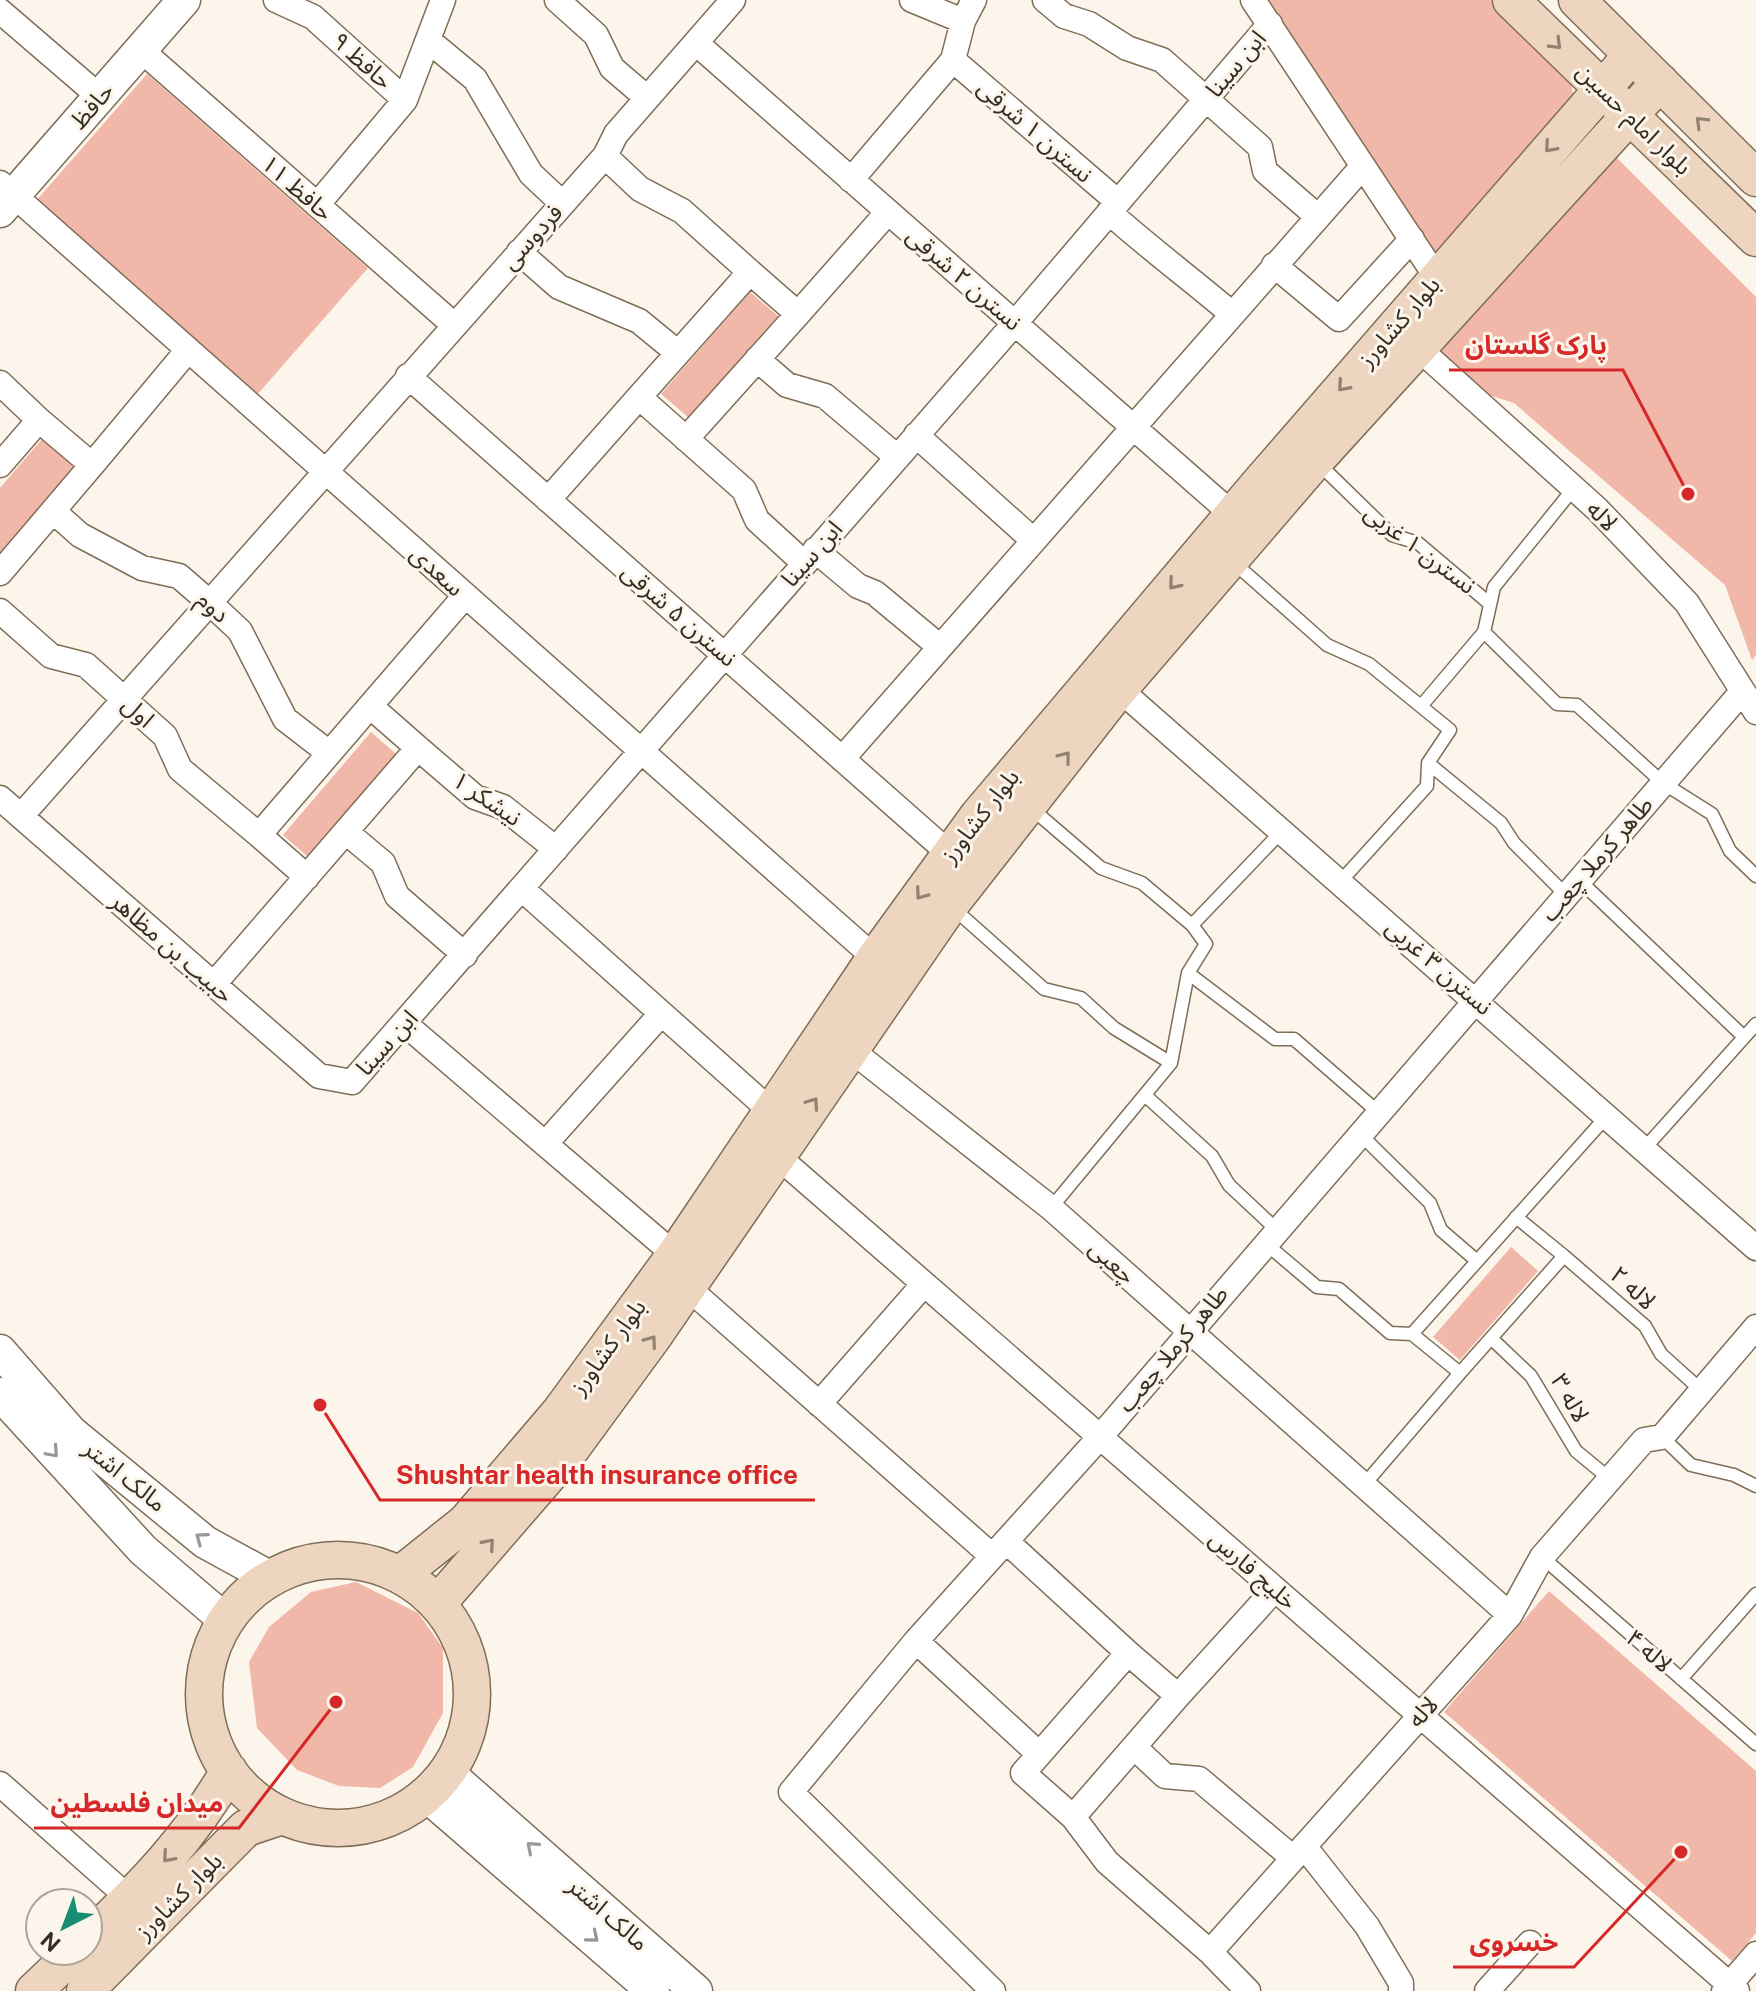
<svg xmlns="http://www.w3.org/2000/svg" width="1756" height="1991" font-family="'Public Sans','Noto Sans Arabic',sans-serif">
	<rect width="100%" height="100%" fill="#fcf5eb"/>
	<!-- green -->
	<path fill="#f1b7a8" d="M 1264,0 L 1491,0 L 1570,78 L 1574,100 L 1438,257 Z
		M 147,74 L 368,268 L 256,396 L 35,202 Z
		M 1613,154 L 1756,297 L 1756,655 L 1752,660 L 1725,585 L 1514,403 L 1473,390 L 1437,356 Z
		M 750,292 L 778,316 L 689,418 L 661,394 Z
		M 42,439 L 74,466 L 0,553 L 0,488 Z
		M 371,732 L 396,754 L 308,857 L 283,835 Z
		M 1511,1247 L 1538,1271 L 1460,1360 L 1433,1337 Z
		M 356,1582 L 418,1613 L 443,1648 L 443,1713 L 413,1767 L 380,1788 L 339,1786 L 297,1770 L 257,1728 L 249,1662 L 269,1627 L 311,1592 Z
		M 1549,1591 L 1756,1771 L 1756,1933 L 1732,1961 L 1444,1712 Z"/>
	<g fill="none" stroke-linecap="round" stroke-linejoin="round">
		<!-- service casing -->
		<g stroke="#7f6e57" stroke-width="15">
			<path id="service" d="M 1318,463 L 1392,535 L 1418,543 L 1490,604
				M 1232,561 L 1327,645 L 1369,664 L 1450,730 L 1428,763 L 1427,786 L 1341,881
				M 1484,632 L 1557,704 L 1577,705 L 1663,783 L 1712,814 L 1730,851 L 1756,876
				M 1422,705 L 1484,632 L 1494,587 L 1574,488
				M 1428,763 L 1501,823 L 1514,843 L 1566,895
				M 1031,808 L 1101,868 L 1142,883 L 1192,925
				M 1579,880 L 1744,1037
				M 952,907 L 1044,989 L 1081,998 L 1114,1028 L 1171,1063
				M 1188,973 L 1275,1039 L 1294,1039 L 1378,1112
				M 1147,1097 L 1212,1156 L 1229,1185 L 1276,1229
				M 1359,1133 L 1430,1203 L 1441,1230 L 1477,1261
				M 1644,1149 L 1756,1024
				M 1051,1208 L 1171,1063 L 1188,973 L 1206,944 L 1192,925 L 1283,830
				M 1265,1243 L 1317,1287 L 1339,1289 L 1390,1333 L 1412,1334
				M 1564,1256 L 1645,1326 L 1661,1354 L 1702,1391
				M 1491,1338 L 1531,1376 L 1576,1451 L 1610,1479
				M 1460,1373 L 1564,1256 L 1516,1217
				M 1662,1437 L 1691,1465 L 1734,1475 L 1756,1486
				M 1363,1486 L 1460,1373 L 1412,1334 L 1607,1116
				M 1542,1557 L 1756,1744
				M 1681,1679 L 1756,1594"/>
		</g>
		<!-- minor casing -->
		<g stroke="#7f6e57" stroke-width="27">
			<path id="minor" d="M 276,0 L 313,17 L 405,100
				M 557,0 L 596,35 L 612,68 L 647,98
				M 912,0 L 963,21
				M 1045,0 L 1064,16 L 1089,24 L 1127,48 L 1162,60 L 1260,147 L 1265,171 L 1318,217
				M 1253,0 L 1437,278
				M 0,11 L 100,97
				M 428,40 L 475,79 L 531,174 L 562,203
				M 696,43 L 1232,514
				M 141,50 L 454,325
				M 953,60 L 1118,202
				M 605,156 L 640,189 L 682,211 L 750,272
				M 851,180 L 953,60 L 963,21 L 974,0
				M 0,183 L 875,958
				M 317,205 L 405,100 L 443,0
				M 1109,212 C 1149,248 1191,279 1232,314
				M 519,252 L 559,287 L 639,321 L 678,353
				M 1274,265 L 1339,319 L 1412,239
				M 798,314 L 888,212
				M 1417,347 L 1597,509 L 1687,603 L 1756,712
				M 757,359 L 787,385 L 825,396 L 897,457
				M 408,376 L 950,854
				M 0,383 L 39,420
				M 916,435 L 1033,540
				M 686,439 L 798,314 L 750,272 L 639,397 L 744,490 L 757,520 L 804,563
				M 0,465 L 39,420 L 92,465 L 0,573
				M 92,465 L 188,350
				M 548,500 L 639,397
				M 53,511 L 80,535 L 142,568 L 179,576 L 209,602 L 240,631 L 285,719 L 329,753
				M 815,550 L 858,586 L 875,593 L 940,647
				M 0,611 L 51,656 L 86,665 L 165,736 L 180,769 L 259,835
				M 1119,689 L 1756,1248
				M 370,706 L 465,596
				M 418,748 L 475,797 L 503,807 L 556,849
				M 842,759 L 1363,166
				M 0,798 L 319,1076 L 352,1082 L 1015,323 L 1270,24
				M 21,816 L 605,156 L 616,134 L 733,0
				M 346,832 L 383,863 L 397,896 L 465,955
				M 522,889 L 772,1112
				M 213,985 L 418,748 L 370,706 L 259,835 L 307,877
				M 405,1024 L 675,1255
				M 851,1050 L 1051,1208 L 1510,1615
				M 545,1144 L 661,1014
				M 776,1155 L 1737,1991
				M 687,1287 L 992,1556
				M 819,1404 L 924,1284
				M 1006,1541 L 1128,1653
				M 916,1641 L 1039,1754
				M 1178,1696 L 1275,1589
				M 1134,1747 L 1165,1776 L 1199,1779 L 1293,1858
				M 0,1784 L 130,1899
				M 1073,1817 L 1178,1696 L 1128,1653 L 1023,1773 L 1073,1817 L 1107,1862 L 1210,1952 L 1510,1615 L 1542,1557 L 1644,1440 L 1662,1437 L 1756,1327
				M 1304,1846 L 1367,1926 L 1401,1983 L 1401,1991
				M 1210,1952 L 1248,1991
				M 993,1991 L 791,1792 L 916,1641 L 1100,1437 L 1741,693
				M 1487,1991 L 1530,1943
				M 1724,1991 L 1756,1954"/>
		</g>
		<!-- tertiary casing -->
		<g stroke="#7f6e57" stroke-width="35">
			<path id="tertiary" d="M 0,211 L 184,0
				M 0,1351 L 71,1432 L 205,1542 L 269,1577
				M 0,1394 L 143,1550 L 224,1619
				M 448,1773 L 696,1991
				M 427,1796 L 653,1991"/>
		</g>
		<!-- secondary casing -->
		<g stroke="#7f6e57" stroke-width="39">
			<path id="secondary" d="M 1511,0 L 1756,238
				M 1577,0 L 1756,178
				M204 1694a134 134 0 1 1 268 0a134 134 0 1 1-268 0Z
				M 401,1574 L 466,1522 L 560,1412 L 675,1255 L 875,958 L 978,816 L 1258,485 L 1632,55
				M 438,1603 L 568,1453 L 653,1337 L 950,905 L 1119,689 L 1315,461 L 1660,82
				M 88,1939 C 144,1886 190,1838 229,1771
				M 34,1991 L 76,1951
				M 85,1991 L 246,1828 L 282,1816"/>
		</g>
		<!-- service -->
		<use href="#service" stroke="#fff" stroke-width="12"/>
		<!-- minor -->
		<use href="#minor" stroke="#fff" stroke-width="24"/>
		<!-- tertiary -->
		<use href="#tertiary" stroke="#fff" stroke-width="32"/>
		<!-- secondary -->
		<use href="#secondary" stroke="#eed5c0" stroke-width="36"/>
	</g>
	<!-- one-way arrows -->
	<defs><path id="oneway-chevron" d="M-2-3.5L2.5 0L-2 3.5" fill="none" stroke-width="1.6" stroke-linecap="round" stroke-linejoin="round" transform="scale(2)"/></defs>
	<g stroke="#928272">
		<use href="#oneway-chevron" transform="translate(1556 44) rotate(45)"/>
		<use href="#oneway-chevron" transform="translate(1701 122) rotate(-135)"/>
		<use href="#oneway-chevron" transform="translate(1550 147) rotate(131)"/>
		<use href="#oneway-chevron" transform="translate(1343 386) rotate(131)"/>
		<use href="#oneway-chevron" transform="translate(1174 584) rotate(130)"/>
		<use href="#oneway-chevron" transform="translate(1065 757) rotate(-52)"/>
		<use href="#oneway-chevron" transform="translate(921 894) rotate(126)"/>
		<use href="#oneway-chevron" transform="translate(813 1103) rotate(-55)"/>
		<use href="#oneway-chevron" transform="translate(651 1341) rotate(-54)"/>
		<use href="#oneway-chevron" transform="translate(489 1544) rotate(-49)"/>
		<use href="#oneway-chevron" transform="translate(168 1857) rotate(131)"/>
	</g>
	<g stroke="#9a9692">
		<use href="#oneway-chevron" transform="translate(53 1452) rotate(48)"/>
		<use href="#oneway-chevron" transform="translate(201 1538) rotate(-144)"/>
		<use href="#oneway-chevron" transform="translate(532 1847) rotate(-139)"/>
		<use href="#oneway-chevron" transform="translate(593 1937) rotate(40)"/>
	</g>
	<g text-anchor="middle" stroke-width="6" stroke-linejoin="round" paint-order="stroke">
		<!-- street labels -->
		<g font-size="24" fill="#352e24" stroke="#fcf5eb">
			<text transform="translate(362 61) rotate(42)" y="8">حافظ ۹</text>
			<text transform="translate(1236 64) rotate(-50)" y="8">ابن سینا</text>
			<text transform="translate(92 106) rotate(-49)" y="8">حافظ</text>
			<text transform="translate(1634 119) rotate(44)" y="8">بلوار امام حسین</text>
			<text transform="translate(1035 131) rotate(41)" y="8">نسترن ۱ شرقی</text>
			<text transform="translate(297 188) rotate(41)" y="8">حافظ ۱۱</text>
			<text transform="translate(532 237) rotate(-48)" y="8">فردوسی</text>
			<text transform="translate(964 279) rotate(41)" y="8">نسترن ۲ شرقی</text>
			<text transform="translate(1399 322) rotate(-49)" y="8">بلوار کشاورز</text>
			<text transform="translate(1602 516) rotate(45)" y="8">لاله</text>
			<text transform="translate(1420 549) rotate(37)" y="8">نسترن ۱ غربی</text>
			<text transform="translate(812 554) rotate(-49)" y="8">ابن سینا</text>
			<text transform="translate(437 571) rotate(42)" y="8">سعدی</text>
			<text transform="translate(213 607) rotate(42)" y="8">دوم</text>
			<text transform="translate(679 615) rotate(41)" y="8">نسترن ۵ شرقی</text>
			<text transform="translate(138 712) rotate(42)" y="8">اول</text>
			<text transform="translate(487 799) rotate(34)" y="8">نیشکر ۱</text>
			<text transform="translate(980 816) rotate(-52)" y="8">بلوار کشاورز</text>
			<text transform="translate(1597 859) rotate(-49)" y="8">طاهر کرملا چعب</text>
			<text transform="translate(172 948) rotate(41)" y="8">حبیب بن مظاهر</text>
			<text transform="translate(1439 967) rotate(41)" y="8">نسترن ۳ غربی</text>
			<text transform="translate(387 1043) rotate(-48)" y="8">ابن سینا</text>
			<text transform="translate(1112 1262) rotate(42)" y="8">چعبی</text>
			<text transform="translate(1633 1288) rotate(42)" y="8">لاله ۲</text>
			<text transform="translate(608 1347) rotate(-54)" y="8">بلوار کشاورز</text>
			<text transform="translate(1173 1349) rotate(-50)" y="8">طاهر کرملا چعب</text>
			<text transform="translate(1570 1398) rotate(60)" y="8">لاله ۳</text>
			<text transform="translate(125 1476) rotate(39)" y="8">مالک اشتر</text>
			<text transform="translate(1253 1570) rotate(41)" y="8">خلیج فارس</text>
			<text transform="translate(1649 1651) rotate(41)" y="8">لاله ۴</text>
			<text transform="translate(1423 1712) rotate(-48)" y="8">لاله</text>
			<text transform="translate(179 1896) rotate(-45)" y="8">بلوار کشاورز</text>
			<text transform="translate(608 1914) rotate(41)" y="8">مالک اشتر</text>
		</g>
	</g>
	<!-- callouts -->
	<path fill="none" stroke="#d62828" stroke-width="3" d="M1688 494L1623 370H1449M320 1405L380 1500H815M336 1702L239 1828H34M1681 1852L1574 1967H1453"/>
	<g fill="#d62828" stroke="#fcf5eb" stroke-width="3">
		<circle cx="1688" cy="494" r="8"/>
		<circle cx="320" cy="1405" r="8"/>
		<circle cx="336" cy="1702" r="8"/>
		<circle cx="1681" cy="1852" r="8"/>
	</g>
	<g font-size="26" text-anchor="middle" font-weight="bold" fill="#d62828" stroke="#fcf5eb" stroke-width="6" stroke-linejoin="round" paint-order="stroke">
		<text x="1536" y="354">پارک گلستان</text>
		<text x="597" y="1484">Shushtar health insurance office</text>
		<text x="137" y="1812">میدان فلسطین</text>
		<text x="1514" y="1951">خسروی</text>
	</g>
	<!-- north arrow -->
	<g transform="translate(64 1927) rotate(222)"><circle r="38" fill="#fcf5eb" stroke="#aca59b" stroke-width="2"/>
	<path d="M0-6L14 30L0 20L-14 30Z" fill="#188f73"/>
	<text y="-12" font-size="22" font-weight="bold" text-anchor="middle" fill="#352e24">N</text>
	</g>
</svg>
